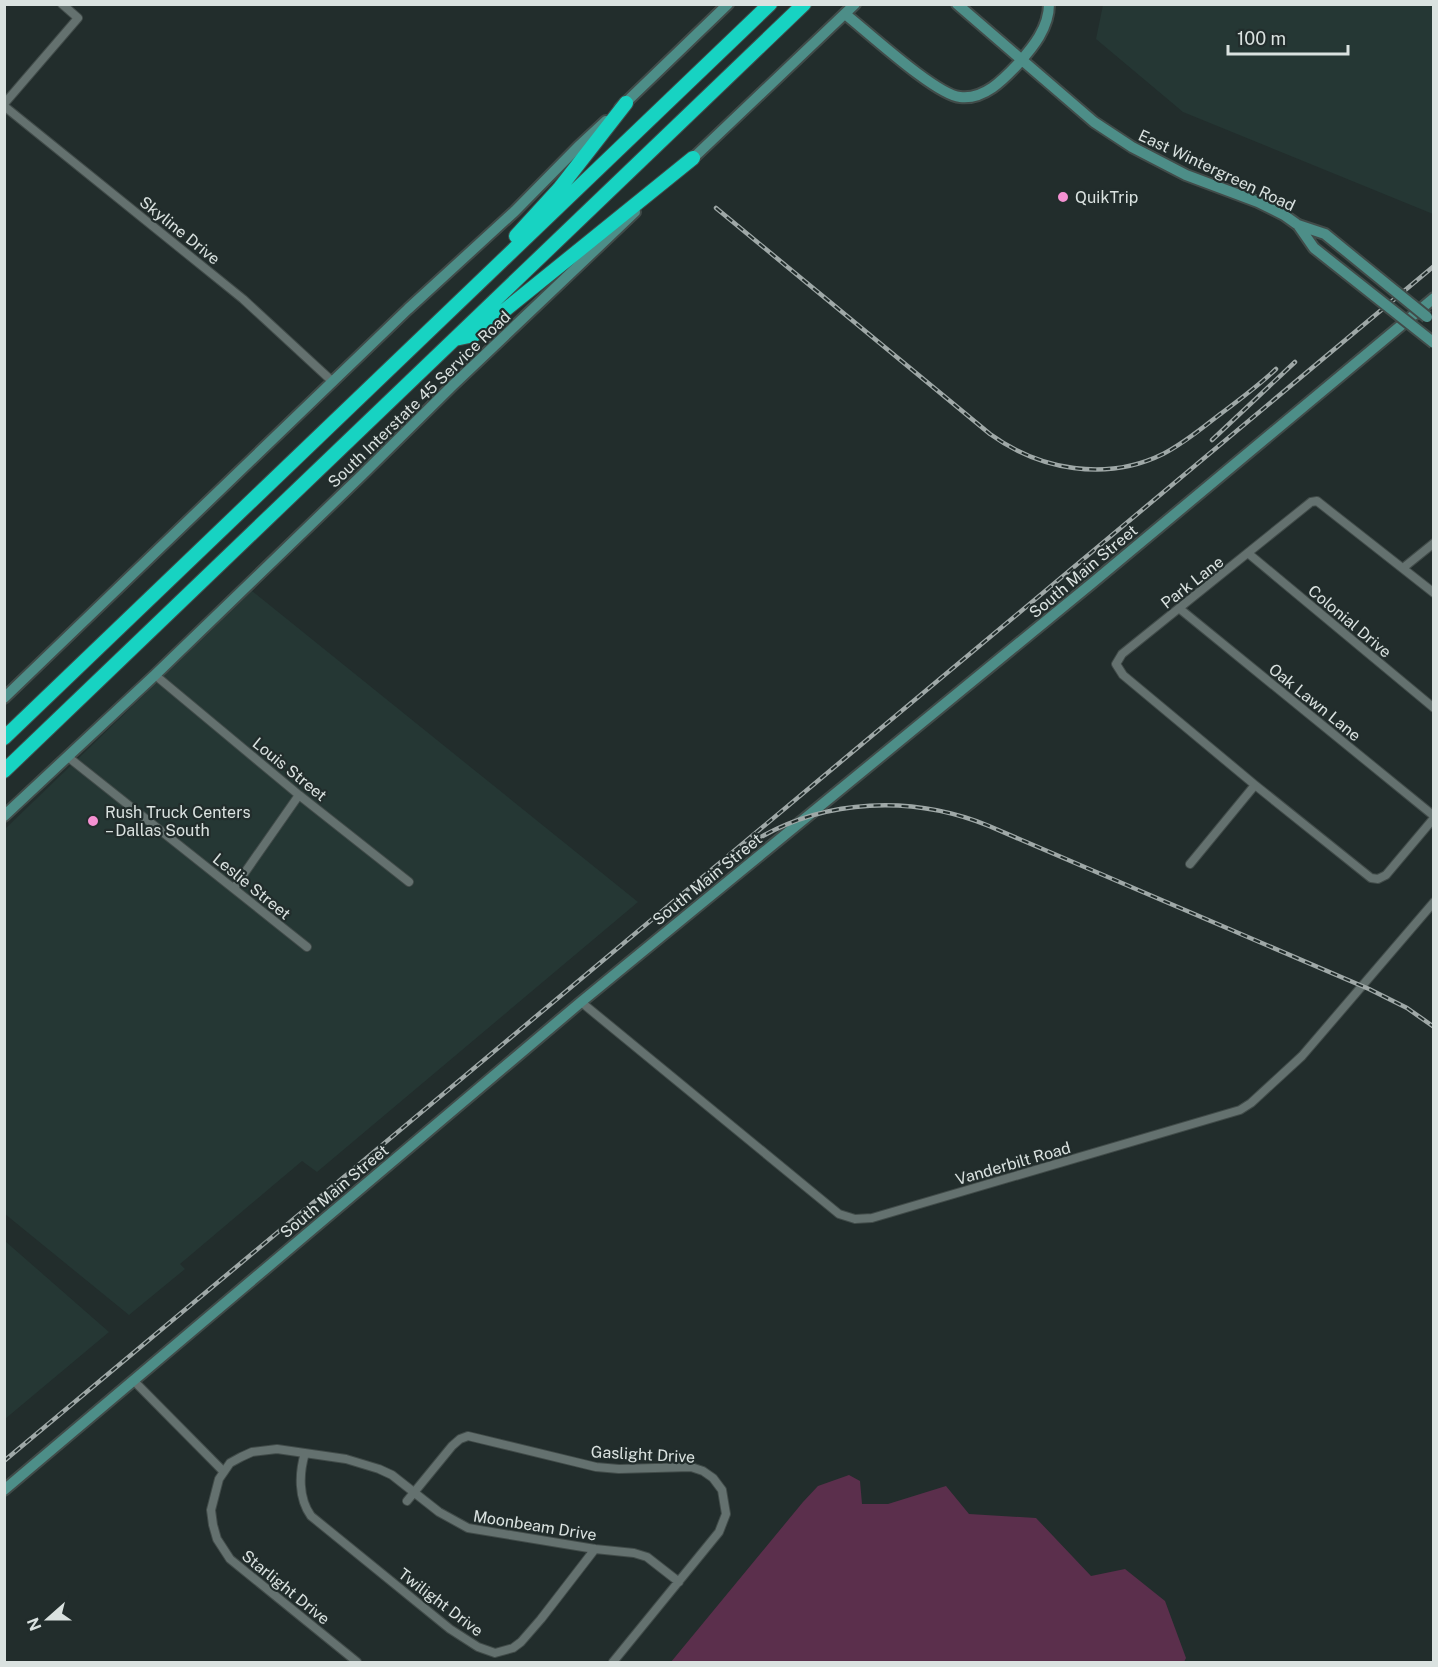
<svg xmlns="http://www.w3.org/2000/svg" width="1438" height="1667" font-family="'Public Sans',sans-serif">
	<rect width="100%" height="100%" fill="#222d2c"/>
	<!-- built -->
	<path fill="#253734" d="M 1103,5 L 1433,5 L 1433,214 L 1183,112 L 1096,39 Z
		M 252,591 L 638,902 L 317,1172 L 302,1161 L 180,1264 L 185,1269 L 129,1315 L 5,1214 L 5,829 Z
		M 5,1241 L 109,1332 L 5,1419 Z"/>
	<!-- green -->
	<path fill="#5b2f4c" d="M 849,1475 L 860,1481 L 862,1504 L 888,1504 L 946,1486 L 969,1514 L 1036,1518 L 1091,1576 L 1125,1569 L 1165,1601 L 1186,1658 L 1184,1662 L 671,1662 L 803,1502 L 818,1486 Z"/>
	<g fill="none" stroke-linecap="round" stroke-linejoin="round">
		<!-- street casing -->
		<g stroke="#414b49" stroke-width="10">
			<path id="street" d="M 4,104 L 78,18 L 62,4
				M 4,106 L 243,299 L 333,382
				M 1249,554 L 1434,708
				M 1403,568 L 1434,543
				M 1434,593 L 1317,501 L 1311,502 L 1122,654 L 1116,664 L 1123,675 L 1255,785 L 1371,878 L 1378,879 L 1386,875 L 1434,818
				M 1180,609 L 1434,816
				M 155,675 L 299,795 L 409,882
				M 68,757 L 307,947
				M 1190,864 L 1255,785
				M 234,888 L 299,795
				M 581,1002 L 839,1214 L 855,1219 L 872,1218 L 1240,1110 L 1251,1103 L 1302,1056 L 1434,902
				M 134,1381 L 223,1471
				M 305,1453 C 299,1473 298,1498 311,1516 L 450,1629 L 478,1647 L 495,1653 L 513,1648 L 521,1642 L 541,1619 L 595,1549
				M 407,1501 L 452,1446 L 460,1439 L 468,1436 L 596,1467 L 619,1469 L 691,1467 L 703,1471 L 713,1478 L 722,1490 L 726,1514 L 719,1532 L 613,1662
				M 357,1662 L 230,1559 L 217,1539 L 213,1525 L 211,1510 L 219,1479 L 230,1463 L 241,1457 L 252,1452 L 277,1449 L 346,1459 L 379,1469 L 392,1475 L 439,1512 L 468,1528 L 595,1549 L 634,1553 L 647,1557 L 679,1582"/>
		</g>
		<!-- secondary casing -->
		<g stroke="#414b49" stroke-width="14">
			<path id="secondary" d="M 957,4 L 1094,122 L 1132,147 L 1186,175 L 1258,202 L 1284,215 L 1298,225
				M 845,14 C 868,32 936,95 960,97 C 984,100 1003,80 1018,64 C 1033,47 1049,28 1049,4
				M 620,108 L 728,4
				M 688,163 L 855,4
				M 4,698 L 408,309 L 515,211 L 578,147 L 606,121
				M 4,816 L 155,675 L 362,475 L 453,385 L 635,212
				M 4,1490 L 581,1002 L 1091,584 L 1434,298"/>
		</g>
		<!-- highway casing -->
		<g stroke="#414b49" stroke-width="16">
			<path id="highway" d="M 516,236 L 559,189 L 626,103
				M 455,339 L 474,335 L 693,158
				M 4,738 L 770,4
				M 4,771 L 804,4"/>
		</g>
		<!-- street -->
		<use href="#street" stroke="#64716f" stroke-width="8"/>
		<!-- secondary -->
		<use href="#secondary" stroke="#4d8e88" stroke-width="10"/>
		<!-- highway -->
		<use href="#highway" stroke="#17d3c2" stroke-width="14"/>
		<!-- rail casing -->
		<g stroke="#9fa8a7" stroke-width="4.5">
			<path id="rail" d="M 716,208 L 990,434 C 1040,470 1106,482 1163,454 C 1183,444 1201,429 1219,415 C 1239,400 1258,386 1276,369
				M 1212,440 L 1295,362
				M 754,841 C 825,798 913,795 989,826 L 1369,989 L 1407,1008 L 1434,1027
				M 4,1461 L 1434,266"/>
		</g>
		<!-- rail -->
		<use href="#rail" stroke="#222d2c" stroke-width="2" stroke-dasharray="7" stroke-linecap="butt"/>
		<!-- secondary-bridge casing -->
		<g stroke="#414b49" stroke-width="14" stroke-linecap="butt">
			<path id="secondary-bridge" d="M 1298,225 L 1314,248 L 1434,343
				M 1298,225 L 1325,234 L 1427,317"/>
		</g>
		<!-- secondary-bridge -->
		<use href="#secondary-bridge" stroke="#4d8e88" stroke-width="10"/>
	</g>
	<!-- markers -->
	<g fill="#f591d2" stroke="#222d2c" stroke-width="2">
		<circle cx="1063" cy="197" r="6"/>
		<circle cx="93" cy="821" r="6"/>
	</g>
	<g text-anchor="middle" stroke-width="4.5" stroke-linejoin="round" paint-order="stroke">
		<!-- street labels -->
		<g font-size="16" fill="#dae2e0" stroke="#222d2c">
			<text transform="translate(1217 170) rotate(25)" y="6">East Wintergreen Road</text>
			<text transform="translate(180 230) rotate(39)" y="6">Skyline Drive</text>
			<text transform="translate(419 399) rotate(-44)" y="6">South Interstate 45 Service Road</text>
			<text transform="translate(1083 571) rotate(-40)" y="6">South Main Street</text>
			<text transform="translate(1192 582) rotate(-38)" y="6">Park Lane</text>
			<text transform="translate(1350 621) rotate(40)" y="6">Colonial Drive</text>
			<text transform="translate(1315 702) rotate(39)" y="6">Oak Lawn Lane</text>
			<text transform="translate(290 769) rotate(39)" y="6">Louis Street</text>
			<text transform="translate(707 879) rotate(-39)" y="6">South Main Street</text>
			<text transform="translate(252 886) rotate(39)" y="6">Leslie Street</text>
			<text transform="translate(1013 1163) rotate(-16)" y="6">Vanderbilt Road</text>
			<text transform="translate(334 1191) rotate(-40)" y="6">South Main Street</text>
			<text transform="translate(643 1454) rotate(3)" y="6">Gaslight Drive</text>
			<text transform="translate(535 1525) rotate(9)" y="6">Moonbeam Drive</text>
			<text transform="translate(286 1587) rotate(39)" y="6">Starlight Drive</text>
			<text transform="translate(441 1602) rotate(37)" y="6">Twilight Drive</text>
		</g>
		<!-- poi labels -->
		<g font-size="16" fill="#dae2e0" stroke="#222d2c" text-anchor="start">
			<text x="1075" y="203">QuikTrip</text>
			<text x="105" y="818">Rush Truck Centers<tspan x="105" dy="18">– Dallas South</tspan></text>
		</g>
	</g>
	<!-- border -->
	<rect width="1438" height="1667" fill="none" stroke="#dae2e0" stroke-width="12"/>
	<!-- north arrow -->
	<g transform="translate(48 1619) rotate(249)" stroke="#222d2c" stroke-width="4.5" paint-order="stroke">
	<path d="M0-4.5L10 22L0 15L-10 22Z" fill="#dae2e0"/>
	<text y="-9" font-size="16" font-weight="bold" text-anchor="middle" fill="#dae2e0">N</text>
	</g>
	<!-- scale -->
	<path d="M1228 45v9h120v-9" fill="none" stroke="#dae2e0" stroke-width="3"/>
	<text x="1237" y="45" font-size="18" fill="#dae2e0" stroke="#222d2c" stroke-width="4.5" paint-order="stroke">100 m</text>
</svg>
